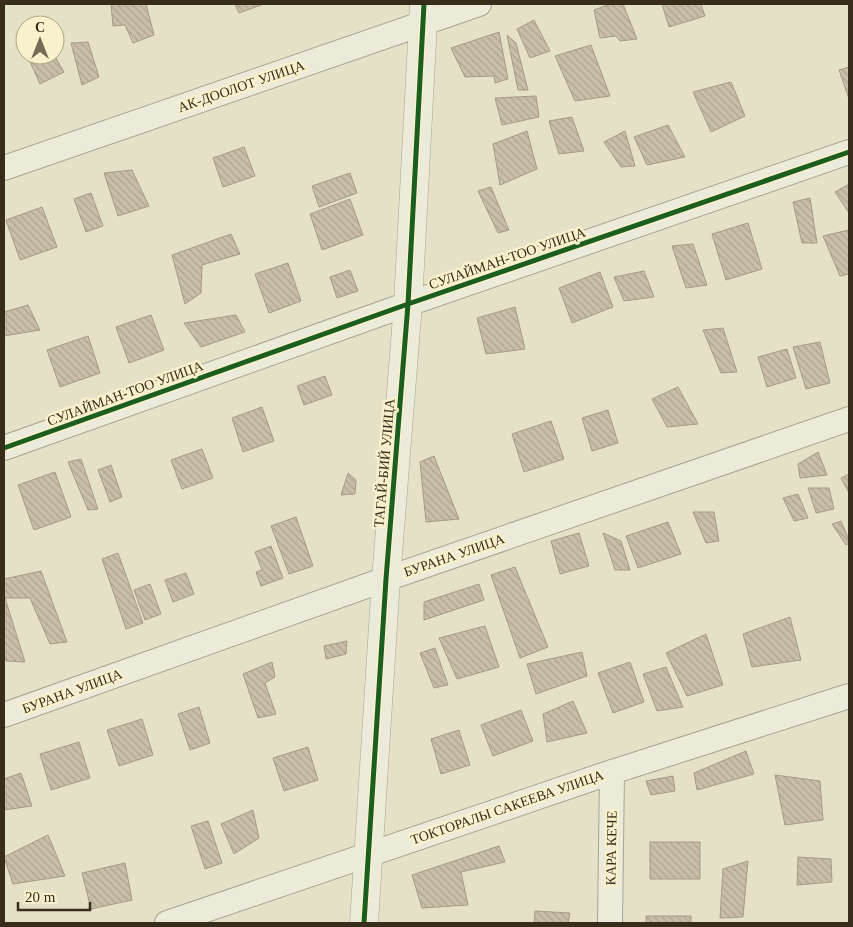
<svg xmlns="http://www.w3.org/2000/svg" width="853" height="927" font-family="Georgia,serif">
	<defs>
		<pattern id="building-back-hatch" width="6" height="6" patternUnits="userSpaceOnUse" patternTransform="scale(1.25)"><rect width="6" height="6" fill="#c9bea8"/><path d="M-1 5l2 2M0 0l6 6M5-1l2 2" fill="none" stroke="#ada390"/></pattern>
	</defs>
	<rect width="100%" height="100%" fill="#e5e1c7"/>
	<!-- building -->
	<path fill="url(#building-back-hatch)" stroke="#a59b87" d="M 111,4 L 146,4 L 154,35 L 133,43 L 125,25 L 113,26 Z
		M 235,4 L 264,4 L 239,13 Z
		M 610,4 L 623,4 L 637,39 L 620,41 L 616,36 L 600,38 L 594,10 Z
		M 662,4 L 701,4 L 705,16 L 669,27 Z
		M 534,20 L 550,51 L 530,58 L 517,29 Z
		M 499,32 L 508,79 L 495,83 L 494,76 L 465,77 L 451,48 Z
		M 507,35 L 516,43 L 528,90 L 518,90 Z
		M 88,42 L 99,77 L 82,85 L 71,43 Z
		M 591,45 L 610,96 L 575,101 L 555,56 Z
		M 27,55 L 54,55 L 64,72 L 40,84 Z
		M 849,67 L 849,99 L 839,70 Z
		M 731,82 L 745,116 L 711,132 L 693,92 Z
		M 536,96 L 539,117 L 502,125 L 495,98 Z
		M 572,117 L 584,151 L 559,154 L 549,121 Z
		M 668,125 L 685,157 L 647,165 L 634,137 Z
		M 527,131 L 537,169 L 500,185 L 493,144 Z
		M 625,131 L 635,166 L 621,167 L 604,142 Z
		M 244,147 L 255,176 L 223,187 L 213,158 Z
		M 132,170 L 149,206 L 118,216 L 104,173 Z
		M 350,173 L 357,193 L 319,207 L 312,186 Z
		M 849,184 L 849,213 L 835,192 Z
		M 491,187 L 509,230 L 498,233 L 478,191 Z
		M 91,193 L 103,226 L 86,232 L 74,199 Z
		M 810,198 L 817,243 L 802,243 L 793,202 Z
		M 350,199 L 363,235 L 322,250 L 310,214 Z
		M 42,207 L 57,247 L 20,260 L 6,220 Z
		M 748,223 L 762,269 L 726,280 L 712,234 Z
		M 849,230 L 849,274 L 840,276 L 823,236 Z
		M 231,234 L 240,254 L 202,265 L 201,293 L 185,304 L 172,255 Z
		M 693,244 L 707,285 L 686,288 L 672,246 Z
		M 288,263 L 301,301 L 269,313 L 255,274 Z
		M 350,270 L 358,291 L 337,298 L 330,277 Z
		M 644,271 L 654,297 L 624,301 L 614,277 Z
		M 600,272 L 613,307 L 572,323 L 559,288 Z
		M 28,305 L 40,330 L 4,336 L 4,312 Z
		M 515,307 L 525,349 L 486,354 L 477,318 Z
		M 151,315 L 164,350 L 129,363 L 116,327 Z
		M 236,315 L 245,332 L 201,347 L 184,323 Z
		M 723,328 L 737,372 L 721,373 L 703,330 Z
		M 88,336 L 100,373 L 60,387 L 47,350 Z
		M 820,342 L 830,383 L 806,389 L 793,347 Z
		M 787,349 L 796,378 L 767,387 L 758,357 Z
		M 325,376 L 332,395 L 304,405 L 297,386 Z
		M 678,387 L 698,424 L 667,427 L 652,399 Z
		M 262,407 L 274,441 L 243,452 L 232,418 Z
		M 608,410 L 618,443 L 592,451 L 582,418 Z
		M 551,421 L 564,459 L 524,472 L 512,434 Z
		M 202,449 L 213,478 L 182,489 L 171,460 Z
		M 818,452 L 827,475 L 800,478 L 798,464 Z
		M 434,456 L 459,519 L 426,522 L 420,462 Z
		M 81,459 L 98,509 L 88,510 L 68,462 Z
		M 111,465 L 122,497 L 110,502 L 98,470 Z
		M 55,472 L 71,517 L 34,530 L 18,485 Z
		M 348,473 L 356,480 L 355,494 L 341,495 Z
		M 849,474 L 849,493 L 841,478 Z
		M 808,488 L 829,488 L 834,509 L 816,513 Z
		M 798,494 L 808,518 L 794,521 L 783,498 Z
		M 693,512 L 714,512 L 719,541 L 706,543 Z
		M 296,517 L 313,566 L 289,574 L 271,526 Z
		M 841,521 L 849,540 L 849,543 L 846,545 L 832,524 Z
		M 668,522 L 681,554 L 638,568 L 626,536 Z
		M 579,533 L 589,566 L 560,574 L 551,541 Z
		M 603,533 L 621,541 L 630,570 L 615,570 Z
		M 271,546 L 283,578 L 261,586 L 256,572 L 262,570 L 255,552 Z
		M 118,553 L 143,623 L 126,629 L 102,559 Z
		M 515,567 L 548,647 L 520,658 L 491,575 Z
		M 41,571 L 67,642 L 50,644 L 30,598 L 5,598 L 25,662 L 6,661 L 4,653 L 4,579 Z
		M 186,573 L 194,594 L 173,602 L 165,580 Z
		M 150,584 L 161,614 L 145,620 L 134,590 Z
		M 479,584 L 484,600 L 424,620 L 424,602 Z
		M 790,617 L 801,660 L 752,667 L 743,634 Z
		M 485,626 L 499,667 L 457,679 L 439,638 Z
		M 706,634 L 723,685 L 687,696 L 666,653 Z
		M 347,641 L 346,654 L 326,659 L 324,646 Z
		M 435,648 L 448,685 L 434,688 L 420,653 Z
		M 582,652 L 587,676 L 536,694 L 527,664 Z
		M 272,662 L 275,677 L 265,683 L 276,714 L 258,718 L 243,674 Z
		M 630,662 L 644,702 L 613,713 L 598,673 Z
		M 666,667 L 683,707 L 657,711 L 643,674 Z
		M 573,701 L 587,733 L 547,742 L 543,714 Z
		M 199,707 L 210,743 L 190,750 L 178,714 Z
		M 521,710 L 533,741 L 493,756 L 481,725 Z
		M 142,719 L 153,755 L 119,766 L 107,730 Z
		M 459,730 L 470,765 L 441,774 L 431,739 Z
		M 79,742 L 90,778 L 51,790 L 40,754 Z
		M 308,747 L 318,780 L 284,791 L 273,758 Z
		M 746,751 L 754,774 L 697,790 L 694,773 Z
		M 21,773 L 32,806 L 4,810 L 4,779 Z
		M 775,775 L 820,781 L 823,820 L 785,825 Z
		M 673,776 L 675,791 L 651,795 L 646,781 Z
		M 253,810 L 259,838 L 234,854 L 221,824 Z
		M 208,821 L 222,863 L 205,869 L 191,826 Z
		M 48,835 L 65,876 L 13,884 L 4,857 Z
		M 650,842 L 700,842 L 700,879 L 650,879 Z
		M 499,846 L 505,862 L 461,872 L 468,905 L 422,908 L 412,875 Z
		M 798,857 L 831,859 L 832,882 L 797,885 Z
		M 748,861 L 743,917 L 720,918 L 723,869 Z
		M 125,863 L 132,900 L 91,909 L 82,873 Z
		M 535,911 L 570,913 L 568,923 L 534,923 Z
		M 646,916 L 691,916 L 691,923 L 646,923 Z"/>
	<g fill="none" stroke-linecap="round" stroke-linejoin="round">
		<!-- minor casing -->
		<g stroke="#a9a491" stroke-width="26">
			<path id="minor" d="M 4,168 L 479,4
				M 4,448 L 408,304 L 849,152
				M 4,715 L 386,579 L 849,419
				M 167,923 L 612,772 L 849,696
				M 610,923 L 612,772"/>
		</g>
		<!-- tertiary casing -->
		<g stroke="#a9a491" stroke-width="29">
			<path id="tertiary" d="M 364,923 L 386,579 L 408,304 L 424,4"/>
		</g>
		<!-- minor -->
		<use href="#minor" stroke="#eceada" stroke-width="24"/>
		<!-- tertiary -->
		<use href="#tertiary" stroke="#eceada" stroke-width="28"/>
		<!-- cycleway casing -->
		<g stroke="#f9f1cb" stroke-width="8">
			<path id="cycleway" d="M 4,448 L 408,304 L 849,152
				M 364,923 L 386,579 L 408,304 L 424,4"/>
		</g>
		<!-- cycleway -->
		<use href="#cycleway" stroke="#1b5e20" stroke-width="5"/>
	</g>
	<g text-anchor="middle" stroke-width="5" stroke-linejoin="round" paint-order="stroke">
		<!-- street labels -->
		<g font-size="14" fill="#382c1a" stroke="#f9f1cb">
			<text transform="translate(241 86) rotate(-19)" y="5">АК-ДООЛОТ УЛИЦА</text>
			<text transform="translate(507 258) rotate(-19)" y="5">СУЛАЙМАН-ТОО УЛИЦА</text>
			<text transform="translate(125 393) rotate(-20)" y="5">СУЛАЙМАН-ТОО УЛИЦА</text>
			<text transform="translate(384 463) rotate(-85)" y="5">ТАГАЙ-БИЙ УЛИЦА</text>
			<text transform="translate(454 555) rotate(-19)" y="5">БУРАНА УЛИЦА</text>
			<text transform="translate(72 691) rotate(-20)" y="5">БУРАНА УЛИЦА</text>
			<text transform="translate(507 807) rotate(-19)" y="5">ТОКТОРАЛЫ САКЕЕВА УЛИЦА</text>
			<text transform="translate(611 848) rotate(-89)" y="5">КАРА КЕЧЕ</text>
		</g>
	</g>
	<!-- border -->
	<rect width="853" height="927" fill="none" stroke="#382c1a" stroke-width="10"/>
	<!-- north arrow -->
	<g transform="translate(40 40)"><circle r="24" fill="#f9f1cb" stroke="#aca284"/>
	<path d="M0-4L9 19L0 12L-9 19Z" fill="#756b57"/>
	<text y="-8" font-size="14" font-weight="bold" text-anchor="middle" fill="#382c1a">С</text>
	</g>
	<!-- scale -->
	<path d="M18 902v8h72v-8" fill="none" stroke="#382c1a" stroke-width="2.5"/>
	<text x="25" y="902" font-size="15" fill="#382c1a" stroke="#f9f1cb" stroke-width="4" paint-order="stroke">20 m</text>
</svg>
